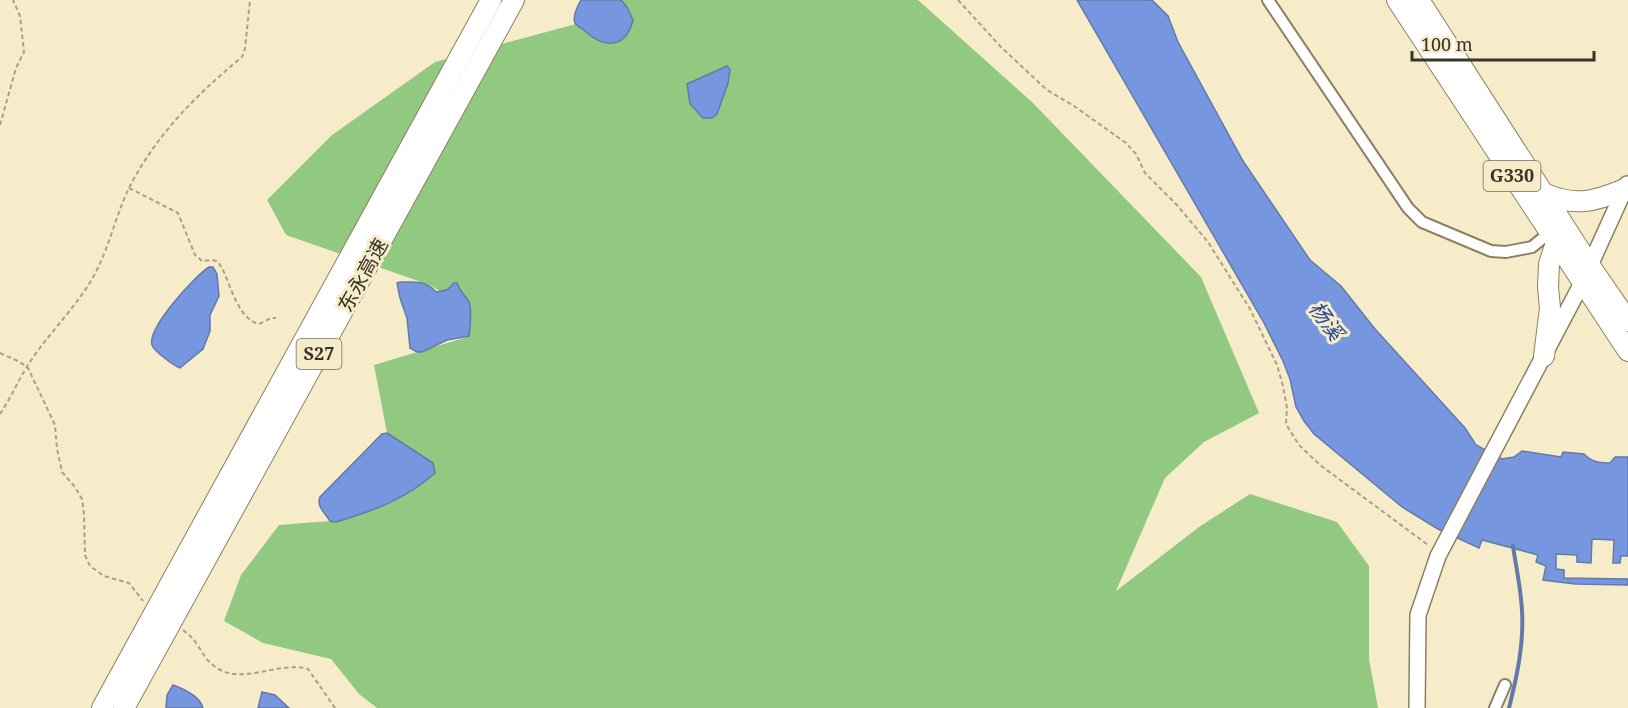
<svg xmlns="http://www.w3.org/2000/svg" width="1628" height="708" font-family="'Noto Serif','Noto Sans SC',serif">
	<rect width="100%" height="100%" fill="#f7ecca"/>
	<!-- forest -->
	<path fill="#92c981" d="M 609,0 L 918,0 L 1032,102 L 1201,277 L 1259,413 L 1204,442 L 1165,478 L 1116,591 L 1199,527 L 1250,494 L 1337,522 L 1369,566 L 1369,659 L 1378,708 L 377,708 L 359,694 L 331,659 L 263,643 L 224,621 L 241,575 L 279,525 L 330,521 L 434,472 L 387,433 L 374,365 L 467,337 L 471,311 L 430,285 L 286,235 L 267,200 L 332,135 L 435,62 L 576,24 L 595,40 Z"/>
	<!-- water -->
	<path fill="#7697df" stroke="#6379a8" stroke-width="1.5" d="M 581,0 L 621,0 L 627,7 L 633,20 C 626,48 605,49 586,32 C 583,29 577,26 575,23 C 572,17 578,5 581,0 Z
		M 1077,0 L 1152,0 L 1168,16 L 1178,42 L 1243,161 L 1310,260 L 1341,286 L 1375,329 L 1465,428 L 1476,445 L 1502,459 L 1514,457 L 1522,451 L 1561,457 L 1563,452 L 1584,454 C 1592,462 1599,463 1610,463 L 1615,457 L 1628,457 L 1628,556 L 1621,556 L 1620,563 L 1613,563 L 1614,540 L 1592,539 L 1591,563 L 1577,562 L 1577,555 L 1556,554 L 1556,569 L 1564,570 L 1564,578 L 1628,579 L 1628,585 L 1575,584 L 1543,580 L 1546,566 L 1536,562 L 1538,555 L 1482,540 L 1479,548 L 1438,529 L 1402,507 L 1314,434 L 1304,421 L 1296,407 L 1290,379 L 1283,361 L 1263,321 Z
		M 727,66 L 730,70 L 728,83 L 717,114 L 712,118 L 703,118 L 690,104 L 687,84 Z
		M 209,267 L 213,267 L 217,274 L 219,296 L 210,315 L 210,331 L 203,349 L 180,368 C 174,366 154,351 152,345 C 147,328 195,276 209,267 Z
		M 400,282 C 414,282 426,280 436,292 L 447,290 L 454,283 L 457,283 C 460,291 463,294 468,300 C 472,306 470,328 469,336 L 447,340 L 422,352 L 417,352 L 410,348 L 407,318 L 400,298 L 397,283 Z
		M 387,433 L 433,463 L 435,473 C 406,499 373,511 336,522 L 330,521 C 325,513 316,506 320,497 L 382,434 Z
		M 173,685 C 184,689 200,696 203,708 L 166,708 L 167,695 Z
		M 262,692 L 275,695 L 289,708 L 258,708 Z"/>
	<g fill="none" stroke-linecap="round" stroke-linejoin="round">
		<!-- stream -->
		<path stroke="#6379a8" stroke-width="4" d="M 1509,708 C 1517,676 1524,644 1522,611 C 1521,589 1516,567 1513,546"/>
		<!-- street casing -->
		<g stroke="#8b8162" stroke-width="14">
			<path id="street" d="M 1268,0 L 1408,208 L 1422,222 L 1491,251 L 1506,252 L 1532,247 L 1549,233
				M 1495,708 L 1505,685"/>
		</g>
		<!-- secondary casing -->
		<g stroke="#8b8162" stroke-width="18">
			<path id="secondary" d="M 1417,708 L 1418,615 L 1438,556 L 1582,283 L 1627,184"/>
		</g>
		<!-- highway casing -->
		<g stroke="#8b8162" stroke-width="22">
			<path id="highway" d="M 1397,0 L 1628,351
				M 1419,0 L 1590,266 L 1628,321
				M 1543,193 C 1575,207 1594,202 1625,189
				M 1544,356 L 1550,308 L 1548,287 L 1549,264 L 1556,243
				M 102,708 L 491,0
				M 124,708 L 514,0"/>
		</g>
		<!-- path -->
		<path stroke="#a9a187" stroke-width="2" stroke-dasharray="4.5 3" stroke-linecap="butt" d="M 958,0 L 1001,47 L 1047,90 L 1074,106 L 1126,143 L 1136,154 L 1145,173 L 1176,204 L 1208,242 L 1250,309 L 1277,365 L 1283,386 L 1287,408 L 1286,424 L 1299,445 L 1320,465 L 1428,545
			M 0,125 L 16,68 L 24,52 L 20,16 L 13,0
			M 129,188 L 178,213 L 195,255 L 202,261 C 206,261 212,259 216,261 C 228,267 233,318 259,324 L 271,318 L 276,318
			M 0,353 L 20,362 L 28,368 L 55,425 L 57,449 L 62,472 L 75,487 L 82,499 L 84,514 L 85,555 L 90,566 L 104,576 L 129,583 L 143,601
			M 0,414 C 12,396 20,376 32,359 C 51,331 75,308 92,279 C 109,250 115,216 130,186 C 157,134 197,94 242,57 L 245,49 L 250,0
			M 183,630 C 188,634 193,638 196,643 C 202,651 205,659 213,665 C 239,688 279,660 308,669 L 335,708"/>
		<!-- street -->
		<use href="#street" stroke="#fff" stroke-width="10"/>
		<!-- secondary -->
		<use href="#secondary" stroke="#fff" stroke-width="15"/>
		<!-- highway -->
		<use href="#highway" stroke="#fff" stroke-width="20"/>
	</g>
	<g text-anchor="middle" stroke-width="6" stroke-linejoin="round" paint-order="stroke">
		<!-- shield labels -->
		<g fill="#f7ecca" stroke="#716b58" stroke-width="1.5">
			<rect x="1483.5" y="161" width="57" height="30" rx="4.5"/>
			<rect x="296.5" y="339" width="45" height="30" rx="4.5"/>
		</g>
		<g font-size="18" font-weight="bold" fill="#383427">
			<text x="1512" y="182">G330</text>
			<text x="319" y="360">S27</text>
		</g>
		<!-- street labels -->
		<g font-size="20" fill="#383427" stroke="#f7ecca">
			<text transform="translate(363 275) rotate(-61)" y="7">东永高速</text>
		</g>
		<!-- water labels -->
		<g font-size="21" font-style="italic" fill="#26489d" stroke="#f7ecca">
			<text transform="translate(1326 321) rotate(54)" y="7">杨溪</text>
		</g>
	</g>
	<!-- scale -->
	<path d="M1412 51v9h182v-9" fill="none" stroke="#383427" stroke-width="3"/>
	<text x="1421" y="51" font-size="18" fill="#383427" stroke="#f7ecca" stroke-width="4.5" paint-order="stroke">100 m</text>
</svg>
